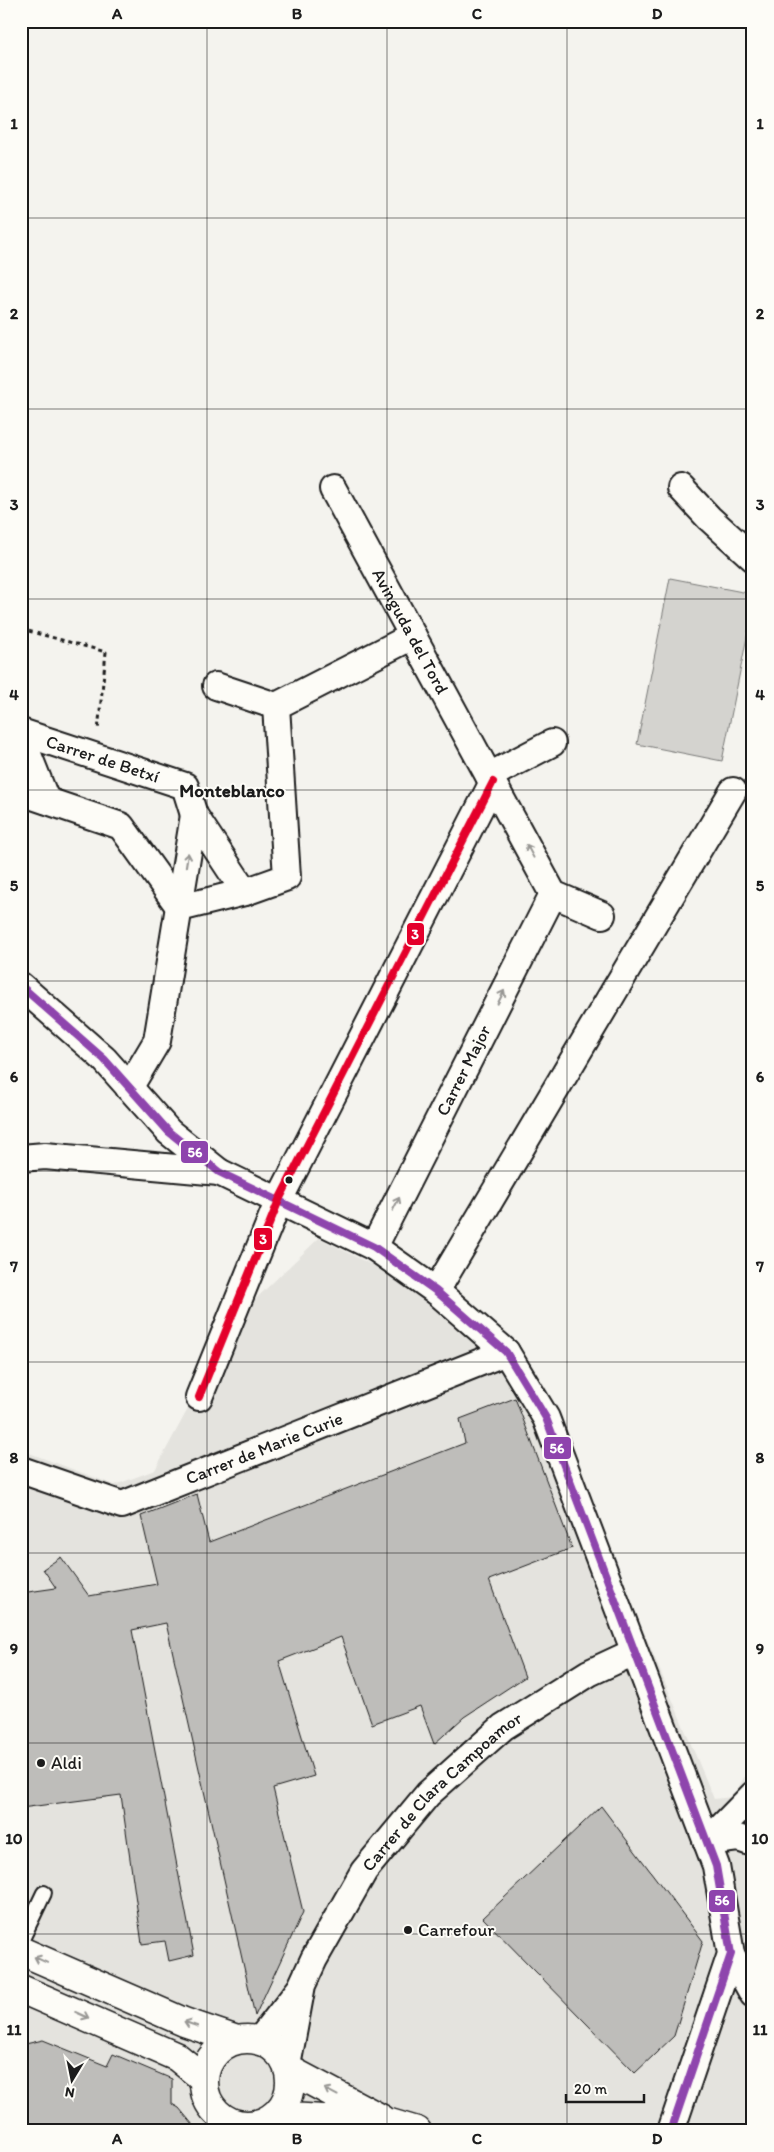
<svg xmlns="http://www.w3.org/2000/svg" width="774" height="2152" font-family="Itim,sans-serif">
	<rect width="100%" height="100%" fill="#f4f3ee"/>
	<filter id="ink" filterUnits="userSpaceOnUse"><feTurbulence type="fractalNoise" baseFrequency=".02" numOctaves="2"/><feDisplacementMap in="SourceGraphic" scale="10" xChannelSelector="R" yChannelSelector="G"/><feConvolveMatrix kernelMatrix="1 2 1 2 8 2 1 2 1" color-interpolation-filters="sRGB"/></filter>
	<g filter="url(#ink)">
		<!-- built -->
		<path fill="#e4e3de" d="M 319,1238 L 508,1334 L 538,1380 L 714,1799 L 733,1797 L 753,1762 L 753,2131 L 21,2131 L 21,1450 L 115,1485 L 155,1470 L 238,1316 Z"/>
		<!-- green -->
		<path fill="#d4d3cf" stroke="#787876" d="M 670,578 L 753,594 L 753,607 L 722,761 L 637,744 Z"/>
		<!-- building -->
		<path fill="#bebdba" stroke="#1c1c1c" d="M 515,1398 L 572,1548 L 489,1580 L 525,1677 L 464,1717 L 434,1744 L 420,1706 L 372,1724 L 341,1637 L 279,1661 L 314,1776 L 273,1788 L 303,1912 L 255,2016 L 166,1623 L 132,1630 L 194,1955 L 169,1961 L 165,1941 L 142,1944 L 121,1795 L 21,1808 L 21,1593 L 56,1588 L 43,1569 L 61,1557 L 89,1596 L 157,1584 L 141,1516 L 197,1494 L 209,1542 L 465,1443 L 460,1419 Z
			M 601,1806 L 703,1941 L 674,2036 L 635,2073 L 483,1918 Z
			M 43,2040 L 107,2066 L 113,2054 L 172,2079 L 172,2104 L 179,2108 L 198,2131 L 21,2131 L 21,2045 Z"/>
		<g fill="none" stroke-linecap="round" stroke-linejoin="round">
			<!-- service casing -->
			<g stroke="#1c1c1c" stroke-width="18">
				<path id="service" d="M 21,1941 L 44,1893"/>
			</g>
			<!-- minor casing -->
			<g stroke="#1c1c1c" stroke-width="30">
				<g id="minor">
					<path d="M 681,488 L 709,518 L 753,558"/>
					<path id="s1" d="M 333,489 L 553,894 L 602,915"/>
					<path d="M 216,686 L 276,706"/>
					<path id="s2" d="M 21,732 L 185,786 L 194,815"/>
					<path d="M 21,737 L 46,800"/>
					<path d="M 489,776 L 552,743"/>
					<path d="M 21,792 L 121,826 L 180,908"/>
					<path d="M 245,892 L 287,877 L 276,706 L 413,636"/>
					<path d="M 21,986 L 104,1059 L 169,1132 L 219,1172 L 374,1247 L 436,1291 L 506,1352 L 546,1418 L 716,1866 L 731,1954 L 671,2131"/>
					<path d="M 129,1088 L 157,1041 L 194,815 L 245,892 L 180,908"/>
					<path d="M 21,1158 L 45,1156 L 219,1172"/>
					<path id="s3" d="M 374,1247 L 553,894"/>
					<path d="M 436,1291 L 733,791"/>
					<path d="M 199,1397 L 279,1200 L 493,782"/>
					<path id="s4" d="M 21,1470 L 122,1505 L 506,1352"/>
					<path d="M 707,1842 L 753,1795"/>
					<path d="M 707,1842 L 738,1838 L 753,1843"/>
					<path d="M 731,1954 L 753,1994"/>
					<path d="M 259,2041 L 299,1990"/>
					<path id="s5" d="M 287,2066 L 302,1985 L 314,1959 L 364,1871 L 428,1794 L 503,1727 L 589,1673 L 634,1652"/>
				</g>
			</g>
			<!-- primary casing -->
			<g stroke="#1c1c1c" stroke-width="31">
				<path id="primary" d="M 21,1951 L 184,2022 L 237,2040
					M 21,1989 L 177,2057 L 204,2079
					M204 2082a43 43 0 1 1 86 0a43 43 0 1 1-86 0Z
					M 288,2069 L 382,2119
					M 273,2116 L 390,2123 L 417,2131"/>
			</g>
			<!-- path -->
			<path stroke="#1c1c1c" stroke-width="3" stroke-dasharray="4 4" stroke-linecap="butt" d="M 21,629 L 106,652 L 98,731"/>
			<!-- service -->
			<use href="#service" stroke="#fdfcf7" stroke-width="14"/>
			<!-- minor -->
			<use href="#minor" stroke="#fdfcf7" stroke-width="26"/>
			<!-- primary -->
			<use href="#primary" stroke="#fdfcf7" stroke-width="28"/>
			<!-- bus-1 casing -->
			<g stroke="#fdfcf7" stroke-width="11">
				<path id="bus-1" d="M 21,986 L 104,1059 L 169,1132 L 219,1172 L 374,1247 L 436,1291 L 506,1352 L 546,1418 L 716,1866 L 731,1954 L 671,2131"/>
			</g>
			<!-- bus-2 casing -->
			<g stroke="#fdfcf7" stroke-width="11">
				<path id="bus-2" d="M 199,1397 L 279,1200 L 493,782"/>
			</g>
			<!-- bus-1 -->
			<use href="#bus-1" stroke="#8e44ad" stroke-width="8"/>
			<!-- bus-2 -->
			<use href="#bus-2" stroke="#e4002b" stroke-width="8"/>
		</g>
		<!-- one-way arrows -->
		<defs><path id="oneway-shaft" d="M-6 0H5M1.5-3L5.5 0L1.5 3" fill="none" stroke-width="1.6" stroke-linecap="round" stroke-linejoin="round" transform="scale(1.25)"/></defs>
		<g stroke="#989794">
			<use href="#oneway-shaft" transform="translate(530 851) rotate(-118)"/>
			<use href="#oneway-shaft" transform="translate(187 860) rotate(-81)"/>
			<use href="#oneway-shaft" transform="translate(501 997) rotate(-63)"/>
			<use href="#oneway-shaft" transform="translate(396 1204) rotate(-63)"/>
			<use href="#oneway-shaft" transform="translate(41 1960) rotate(-156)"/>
			<use href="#oneway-shaft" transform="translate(82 2015) rotate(24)"/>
			<use href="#oneway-shaft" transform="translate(191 2024) rotate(-161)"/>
			<use href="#oneway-shaft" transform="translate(331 2092) rotate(-152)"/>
		</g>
	</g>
	<!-- grid -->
	<path fill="none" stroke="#1c1c1c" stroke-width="1" stroke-opacity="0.55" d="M 207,21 L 207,2131M 387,21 L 387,2131M 567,21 L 567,2131M 21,218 L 753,218M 21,409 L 753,409M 21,599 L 753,599M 21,790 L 753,790M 21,981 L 753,981M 21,1171 L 753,1171M 21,1362 L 753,1362M 21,1553 L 753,1553M 21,1743 L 753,1743M 21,1934 L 753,1934"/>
	<!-- markers -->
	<g fill="#1c1c1c" stroke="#fdfcf7" stroke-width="2">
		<circle cx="289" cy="1180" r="4.5"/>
		<circle cx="41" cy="1763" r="5"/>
		<circle cx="408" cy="1930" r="5"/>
	</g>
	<g text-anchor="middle" stroke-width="4" stroke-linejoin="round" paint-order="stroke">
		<!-- street labels -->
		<g font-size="18" fill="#1c1c1c" stroke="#fdfcf7">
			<text dy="6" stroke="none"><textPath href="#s1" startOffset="162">Avinguda del Tord</textPath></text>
			<text dy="6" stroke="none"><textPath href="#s2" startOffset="86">Carrer de Betxí</textPath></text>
			<text dy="6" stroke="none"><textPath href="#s3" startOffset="198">Carrer Major</textPath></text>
			<text dy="6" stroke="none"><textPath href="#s4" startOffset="260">Carrer de Marie Curie</textPath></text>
			<text dy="6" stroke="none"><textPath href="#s5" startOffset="324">Carrer de Clara Campoamor</textPath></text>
		</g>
		<!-- poi labels -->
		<g font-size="18" fill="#1c1c1c" stroke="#fdfcf7" text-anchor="start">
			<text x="51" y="1769">Aldi</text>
			<text x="418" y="1936">Carrefour</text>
		</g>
		<!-- neighbourhood labels -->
		<g font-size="19" font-weight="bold" fill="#1c1c1c" stroke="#fdfcf7">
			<text x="232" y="797">Monteblanco</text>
		</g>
	</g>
	<g stroke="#fdfcf7" stroke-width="2">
		<rect x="406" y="922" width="19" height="24" rx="5" fill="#e4002b"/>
		<rect x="180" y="1140" width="29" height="24" rx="5" fill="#8e44ad"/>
		<rect x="253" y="1227" width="20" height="24" rx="5" fill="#e4002b"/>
		<rect x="543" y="1436" width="29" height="24" rx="5" fill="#8e44ad"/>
		<rect x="708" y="1889" width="28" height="24" rx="5" fill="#8e44ad"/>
	</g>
	<g font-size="14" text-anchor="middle" font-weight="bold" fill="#fff">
		<text x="415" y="939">3</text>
		<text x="195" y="1157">56</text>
		<text x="263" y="1244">3</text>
		<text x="557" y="1453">56</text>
		<text x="722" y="1905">56</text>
	</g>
	<!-- margin -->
	<rect width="774" height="2152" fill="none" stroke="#fdfcf7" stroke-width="55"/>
	<!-- north arrow -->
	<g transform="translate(72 2080) rotate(190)" stroke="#fdfcf7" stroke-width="4" paint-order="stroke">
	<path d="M0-4L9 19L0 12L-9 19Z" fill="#1c1c1c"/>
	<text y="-8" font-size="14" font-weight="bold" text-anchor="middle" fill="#1c1c1c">N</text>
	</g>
	<!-- scale -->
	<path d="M566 2094v8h78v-8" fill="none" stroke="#1c1c1c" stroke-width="2.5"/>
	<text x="574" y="2094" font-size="15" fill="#1c1c1c" stroke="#fdfcf7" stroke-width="4" paint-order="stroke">20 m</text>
	<rect x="28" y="28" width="718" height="2096" fill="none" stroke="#1c1c1c" stroke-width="2"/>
	<g font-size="16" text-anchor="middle" font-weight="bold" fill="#1c1c1c">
		<text x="117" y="19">A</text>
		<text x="297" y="19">B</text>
		<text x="477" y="19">C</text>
		<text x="657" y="19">D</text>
		<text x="14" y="129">1</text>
		<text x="760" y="129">1</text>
		<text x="14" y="319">2</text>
		<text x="760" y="319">2</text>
		<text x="14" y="510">3</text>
		<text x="760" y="510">3</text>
		<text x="14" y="700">4</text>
		<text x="760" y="700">4</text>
		<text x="14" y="891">5</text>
		<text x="760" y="891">5</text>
		<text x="14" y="1082">6</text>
		<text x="760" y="1082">6</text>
		<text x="14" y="1272">7</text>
		<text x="760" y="1272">7</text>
		<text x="14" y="1463">8</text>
		<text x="760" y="1463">8</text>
		<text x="14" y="1654">9</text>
		<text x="760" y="1654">9</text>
		<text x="14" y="1844">10</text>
		<text x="760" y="1844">10</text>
		<text x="14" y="2035">11</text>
		<text x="760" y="2035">11</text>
		<text x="117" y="2144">A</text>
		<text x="297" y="2144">B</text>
		<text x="477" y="2144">C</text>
		<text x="657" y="2144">D</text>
	</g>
</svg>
